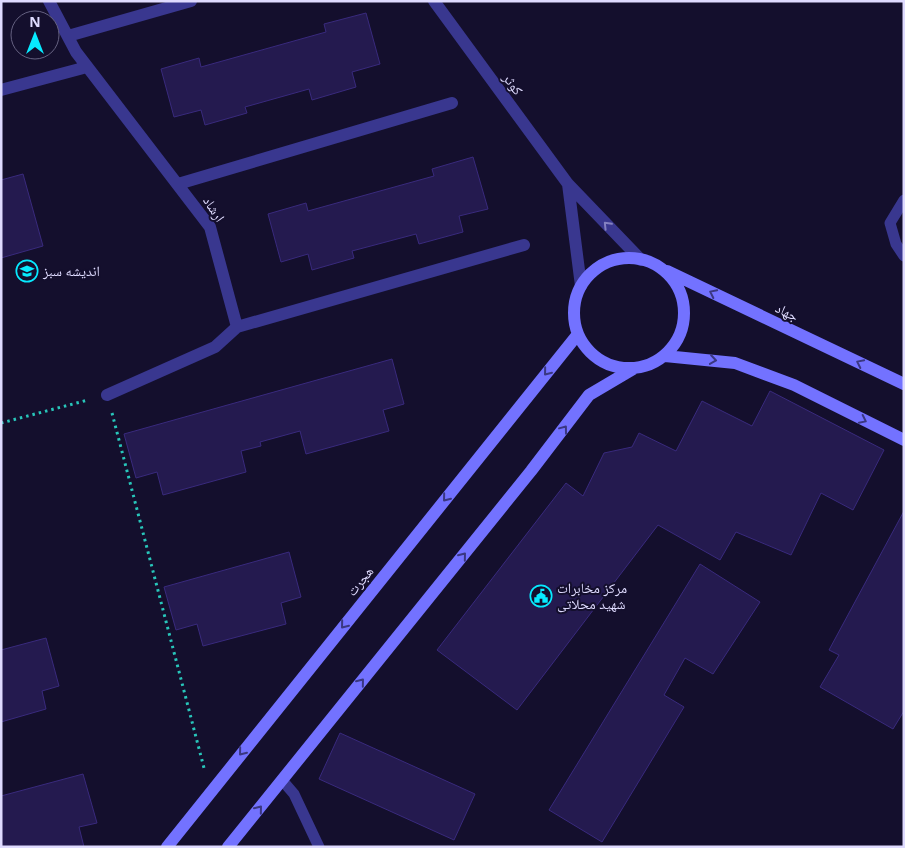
<svg xmlns="http://www.w3.org/2000/svg" width="905" height="848" font-family="'Open Sans','Noto Naskh Arabic',sans-serif">
	<rect width="100%" height="100%" fill="#140f2d"/>
	<!-- building -->
	<path fill="#241a4f" stroke="#392a7d" d="M 366,13 L 380,64 L 352,72 L 356,87 L 312,100 L 309,89 L 245,107 L 247,113 L 205,125 L 201,110 L 174,117 L 161,69 L 199,58 L 201,67 L 326,32 L 324,24 Z
		M 473,157 L 488,209 L 459,216 L 463,232 L 419,244 L 416,234 L 352,251 L 354,258 L 312,270 L 308,254 L 281,262 L 268,214 L 306,203 L 308,211 L 434,176 L 432,169 Z
		M 23,174 L 43,246 L 1,258 L 1,180 Z
		M 392,359 L 404,404 L 383,410 L 389,431 L 306,454 L 300,431 L 260,442 L 261,446 L 241,451 L 246,472 L 163,495 L 157,472 L 136,478 L 124,434 Z
		M 770,391 L 884,450 L 853,510 L 821,493 L 791,555 L 736,532 L 720,560 L 658,525 L 517,710 L 437,650 L 566,483 L 583,496 L 604,453 L 632,447 L 639,433 L 676,451 L 702,401 L 752,426 Z
		M 904,511 L 904,711 L 893,729 L 820,687 L 839,655 L 829,650 Z
		M 289,552 L 301,597 L 281,603 L 286,624 L 203,646 L 197,624 L 176,630 L 164,587 Z
		M 700,564 L 760,602 L 713,674 L 685,658 L 664,695 L 684,707 L 602,842 L 549,810 Z
		M 46,638 L 59,686 L 42,691 L 46,709 L 1,722 L 1,650 Z
		M 340,733 L 475,794 L 454,840 L 319,779 Z
		M 83,774 L 97,823 L 79,827 L 84,847 L 1,847 L 1,796 Z"/>
	<g fill="none" stroke-linecap="round" stroke-linejoin="round">
		<!-- path -->
		<path stroke="#28c6ba" stroke-width="3" stroke-dasharray="2.5 4" stroke-linecap="butt" d="M 112,413 L 204,768
			M 1,423 L 88,400"/>
		<!-- service -->
		<path stroke="#39378f" stroke-width="11" d="M 904,200 L 890,223 L 896,244 L 904,256
			M 282,780 L 294,794 L 319,847"/>
		<!-- minor -->
		<path stroke="#39378f" stroke-width="12" d="M 49,1 L 76,52 L 210,227 L 237,327
			M 434,1 L 568,184 L 641,260
			M 68,36 L 191,1
			M 1,90 L 87,67
			M 178,184 L 452,103
			M 568,184 L 581,286
			M 107,395 L 215,347 L 237,327 L 524,245"/>
		<!-- secondary -->
		<path stroke="#7372ff" stroke-width="12" d="M574 313a55 55 0 1 1 110 0a55 55 0 1 1-110 0Z
			M 667,271 L 904,384
			M 665,356 L 735,363 L 794,385 L 904,440
			M 167,847 L 578,334
			M 228,847 L 531,471 L 589,395 L 633,369"/>
	</g>
	<!-- one-way arrows -->
	<defs><path id="oneway-chevron" d="M-2-3.5L2.5 0L-2 3.5" fill="none" stroke-width="1.6" stroke-linecap="round" stroke-linejoin="round" transform="scale(1.25)"/></defs>
	<use stroke="#8481c1" href="#oneway-chevron" transform="translate(607 225) rotate(-134)"/>
	<g stroke="#3a3781">
		<use href="#oneway-chevron" transform="translate(713 293) rotate(-154)"/>
		<use href="#oneway-chevron" transform="translate(713 360) rotate(8)"/>
		<use href="#oneway-chevron" transform="translate(860 363) rotate(-154)"/>
		<use href="#oneway-chevron" transform="translate(547 372) rotate(129)"/>
		<use href="#oneway-chevron" transform="translate(863 420) rotate(26)"/>
		<use href="#oneway-chevron" transform="translate(564 429) rotate(-53)"/>
		<use href="#oneway-chevron" transform="translate(446 498) rotate(129)"/>
		<use href="#oneway-chevron" transform="translate(463 556) rotate(-51)"/>
		<use href="#oneway-chevron" transform="translate(344 625) rotate(129)"/>
		<use href="#oneway-chevron" transform="translate(361 682) rotate(-51)"/>
		<use href="#oneway-chevron" transform="translate(242 752) rotate(129)"/>
		<use href="#oneway-chevron" transform="translate(259 809) rotate(-51)"/>
	</g>
	<!-- icons -->
	<defs>
		<g id="school-ring" transform="scale(1.125)"><circle r="9.5" fill="#140f2d" stroke="#07eaff" stroke-width="1.5"/><path d="M0-5L7-2L0 1L-7-2ZM-4 1L0 2.5L4 1V4Q0 6-4 4Z" fill="#07eaff"/></g>
		<g id="civic-ring" transform="scale(1.125)"><circle r="9.5" fill="#140f2d" stroke="#07eaff" stroke-width="1.5"/><path d="M-.6-6.5H3V-4.5H.6V-3L4-1V1h2V6H-6V1h2V-1L-.6-3ZM-1.2 2.5V6h2.4V2.5Z" fill="#07eaff"/></g>
	</defs>
	<g fill-rule="evenodd">
		<use href="#school-ring" x="27" y="271"/>
		<use href="#civic-ring" x="541" y="596"/>
	</g>
	<g text-anchor="middle" stroke-width="4" stroke-linejoin="round" paint-order="stroke">
		<!-- street labels -->
		<g font-size="14" fill="#dfdbff" stroke="#140f2d">
			<text transform="translate(513 84) rotate(54)" y="5">کوثر</text>
			<text transform="translate(214 209) rotate(57)" y="5">ارشاد</text>
			<text transform="translate(787 312) rotate(26)" y="5">جهاد</text>
			<text transform="translate(360 581) rotate(-51)" y="5">هجرت</text>
		</g>
		<!-- poi labels -->
		<g font-size="14" fill="#dfdbff" stroke="#140f2d" text-anchor="start">
			<text x="43" y="276">اندیشه سبز</text>
			<text x="557" y="593">مرکز مخابرات<tspan x="557" dy="16">شهید محلاتی</tspan></text>
		</g>
	</g>
	<!-- border -->
	<rect width="905" height="848" fill="none" stroke="#dfdbff" stroke-width="5"/>
	<!-- north arrow -->
	<g transform="translate(35 35)"><circle r="24" fill="#140f2d" stroke="#656181"/>
	<path d="M0-4L9 19L0 12L-9 19Z" fill="#07eaff"/>
	<text y="-8" font-size="14" font-weight="bold" text-anchor="middle" fill="#dfdbff">N</text>
	</g>
</svg>
